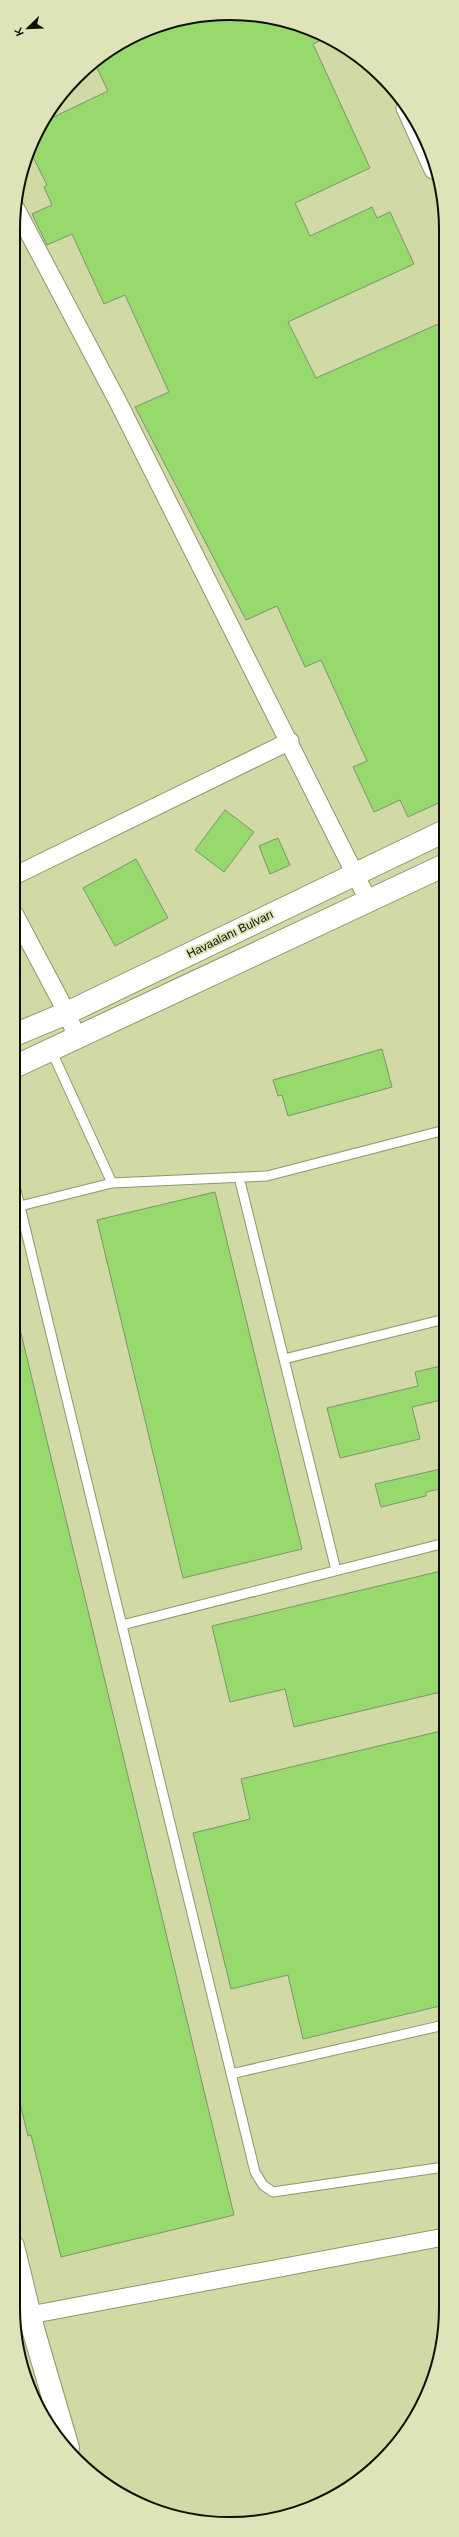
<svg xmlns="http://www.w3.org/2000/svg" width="459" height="2537" font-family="Arial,sans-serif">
	<rect width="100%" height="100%" fill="#dee4b8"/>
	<!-- built -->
	<path fill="#d1d9a5" d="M 258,15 L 325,35 L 383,77 L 424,134 L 446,215 L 444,2336 L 417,2416 L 372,2470 L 299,2513 L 216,2524 L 146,2507 L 76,2460 L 29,2390 L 13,2307 L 15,201 L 42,121 L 98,58 L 173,20 Z"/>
	<!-- building -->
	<path fill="#97d96c" stroke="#7d9470" d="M 258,15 L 328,37 L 313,44 L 370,168 L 295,203 L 310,236 L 372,207 L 377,218 L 390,212 L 414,264 L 288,322 L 316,378 L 445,321 L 445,800 L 408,817 L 400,800 L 374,812 L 353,767 L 367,761 L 321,660 L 305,667 L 277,606 L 246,620 L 135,407 L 169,392 L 125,295 L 104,304 L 72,234 L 47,245 L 32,214 L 52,205 L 44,187 L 47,185 L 31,153 L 41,123 L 108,91 L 94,62 L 98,58 L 173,20 Z
		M 225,810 L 254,832 L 224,872 L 195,850 Z
		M 278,838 L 290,865 L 270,874 L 259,846 Z
		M 136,859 L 168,918 L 115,946 L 83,888 Z
		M 382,1049 L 392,1087 L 288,1116 L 282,1095 L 278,1096 L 273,1080 Z
		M 215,1192 L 302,1549 L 183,1578 L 97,1220 Z
		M 14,1325 L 19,1325 L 234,2215 L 61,2257 L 31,2135 L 28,2136 L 13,2075 Z
		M 445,1365 L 445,1399 L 412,1407 L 420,1439 L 340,1458 L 327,1408 L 418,1386 L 415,1372 Z
		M 445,1468 L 445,1488 L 426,1492 L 426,1496 L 381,1507 L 375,1484 Z
		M 445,1570 L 445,1691 L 294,1727 L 285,1689 L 230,1702 L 212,1626 Z
		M 445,1730 L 444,2005 L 303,2039 L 288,1975 L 231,1989 L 193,1833 L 250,1819 L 241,1779 Z"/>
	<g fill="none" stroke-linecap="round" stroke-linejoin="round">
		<!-- lane casing -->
		<g stroke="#90966c" stroke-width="11">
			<path id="lane" d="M 445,917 L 445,902
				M 51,1050 L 112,1183
				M 239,1177 L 336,1570
				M 14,1182 L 255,2172 L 263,2185 L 273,2192 L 444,2167
				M 20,1206 L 112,1183 L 267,1176 L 445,1130
				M 284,1359 L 445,1319
				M 122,1625 L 445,1543
				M 231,2074 L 444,2025"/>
		</g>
		<!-- street casing -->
		<g stroke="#90966c" stroke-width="19">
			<path id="street" d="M 405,108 L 433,170
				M 15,207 L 117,400 L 368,900
				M 14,876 L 290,741
				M 14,913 L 67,1013 L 77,1038
				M 30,2315 L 444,2237"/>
		</g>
		<!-- secondary casing -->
		<g stroke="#90966c" stroke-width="24">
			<path id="secondary" d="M 13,2246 L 34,2332 L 68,2448"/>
		</g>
		<!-- primary casing -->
		<g stroke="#90966c" stroke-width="24">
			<path id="primary" d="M 14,1035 L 67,1013 L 445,831
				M 14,1067 L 445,865"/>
		</g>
		<!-- lane -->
		<use href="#lane" stroke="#fff" stroke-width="9"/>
		<!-- street -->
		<use href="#street" stroke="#fff" stroke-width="17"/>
		<!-- secondary -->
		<use href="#secondary" stroke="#fff" stroke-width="22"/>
		<!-- primary -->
		<use href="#primary" stroke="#fff" stroke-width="22"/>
	</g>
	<g text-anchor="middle" stroke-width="4" stroke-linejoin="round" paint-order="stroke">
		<!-- street labels -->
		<g font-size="12" fill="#0f1003" stroke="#dee4b8">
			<text transform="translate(230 934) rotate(-26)" y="4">Havaalanı Bulvarı</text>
		</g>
	</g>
	<!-- crop -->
	<path d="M0 0H459V2537H0ZM229 20H230A209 209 0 0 1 439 229V2308A209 209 0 0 1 230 2517H229A209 209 0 0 1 20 2308V229A209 209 0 0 1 229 20Z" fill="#dee4b8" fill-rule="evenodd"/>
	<path fill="none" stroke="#0f1003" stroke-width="2" d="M229 20H230A209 209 0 0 1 439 229V2308A209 209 0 0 1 230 2517H229A209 209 0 0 1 20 2308V229A209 209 0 0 1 229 20Z"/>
	<!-- north arrow -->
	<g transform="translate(28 28) rotate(247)" stroke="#dee4b8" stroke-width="3" paint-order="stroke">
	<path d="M0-3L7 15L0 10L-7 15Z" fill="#0f1003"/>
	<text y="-6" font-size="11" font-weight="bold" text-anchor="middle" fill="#0f1003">K</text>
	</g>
</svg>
